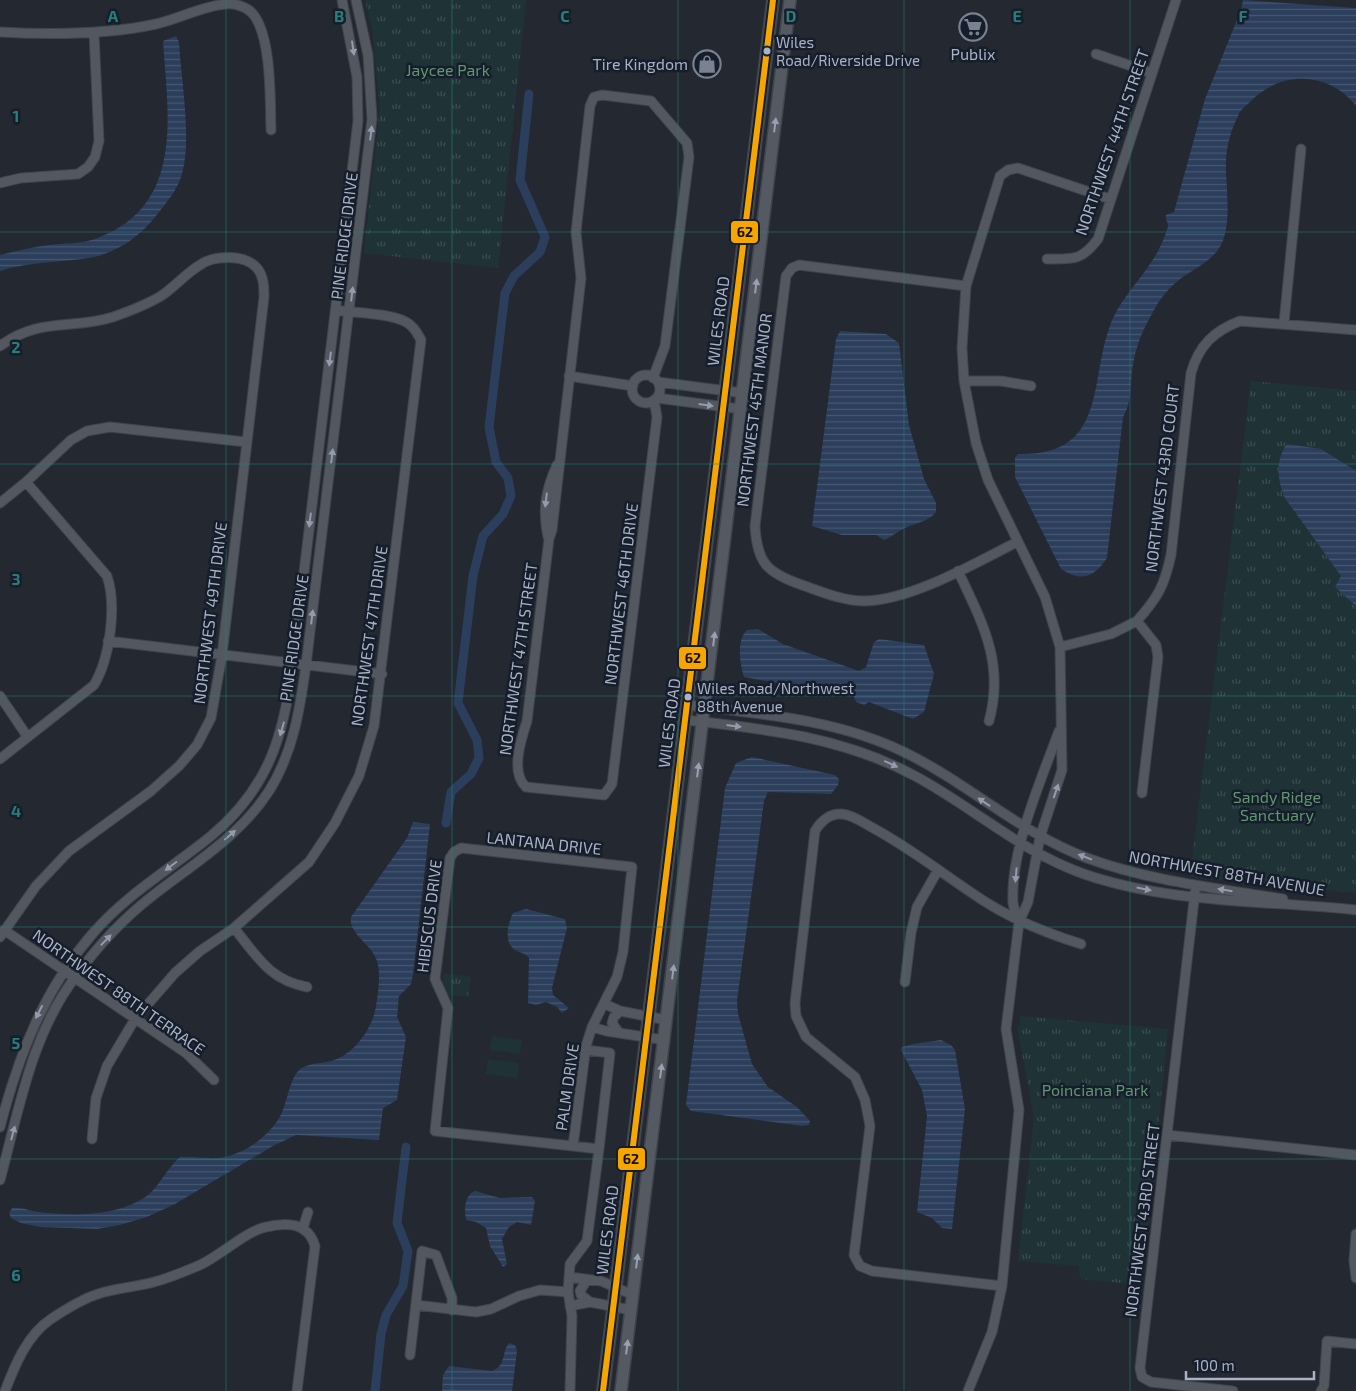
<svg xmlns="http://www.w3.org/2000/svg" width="1356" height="1391" font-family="'Exo 2',sans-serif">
	<defs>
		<pattern id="park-tufts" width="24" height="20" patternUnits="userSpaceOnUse" patternTransform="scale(1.25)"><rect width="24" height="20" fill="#1f3337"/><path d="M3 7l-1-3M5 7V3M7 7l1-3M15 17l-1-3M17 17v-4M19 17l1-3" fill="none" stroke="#3d4e52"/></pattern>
		<pattern id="water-rules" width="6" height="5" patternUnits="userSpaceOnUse" patternTransform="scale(1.25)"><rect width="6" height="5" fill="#2b3e5b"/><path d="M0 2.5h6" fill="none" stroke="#475871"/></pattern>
	</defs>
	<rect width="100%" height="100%" fill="#232831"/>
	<!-- green -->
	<path fill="#1f3337" d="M 492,1036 L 522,1040 L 520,1054 L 490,1050 Z
		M 488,1059 L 519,1063 L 517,1078 L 486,1074 Z"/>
	<!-- park -->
	<path fill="url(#park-tufts)" d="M 365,0 L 526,0 L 498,268 L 364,253 L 380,107 L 372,28 Z
		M 1251,381 L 1356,391 L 1356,893 L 1190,876 Z
		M 443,973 L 471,977 L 468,997 L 446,995 L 442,983 Z
		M 1020,1016 L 1168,1029 L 1142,1285 L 1081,1279 L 1078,1266 L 1018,1261 L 1034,1118 L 1017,1026 L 1020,1026 Z"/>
	<!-- water -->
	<path fill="url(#water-rules)" d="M 1243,0 L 1356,8 L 1356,106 C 1329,71 1280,70 1250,102 C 1246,106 1240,110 1238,116 C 1231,130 1227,144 1226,160 C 1225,186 1234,227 1218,250 C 1206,266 1184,273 1170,288 C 1164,294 1157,304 1153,312 C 1143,329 1136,346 1133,365 C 1130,382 1132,403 1123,417 L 1107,558 C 1094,578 1081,582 1061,569 L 1015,477 L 1015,458 L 1018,454 C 1111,456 1087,377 1113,318 C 1124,294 1146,274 1158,251 C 1161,245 1167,232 1168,226 C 1168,221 1165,220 1166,215 L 1174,212 L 1205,99 L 1241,10 Z
		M 176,36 L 179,42 C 181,80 192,138 182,174 C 177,192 162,208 151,222 C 136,239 116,252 94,257 C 63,263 30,261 0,271 L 0,255 C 16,251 33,247 49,245 C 64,243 81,244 95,239 C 185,207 168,117 163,41 Z
		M 840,331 L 886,334 L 899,343 L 909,425 L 924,479 L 936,503 L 936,512 C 927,523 913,523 901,530 C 895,533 892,537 884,540 L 876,535 L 842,535 L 812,526 L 836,339 Z
		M 1287,444 L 1321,449 L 1356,471 L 1356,606 L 1335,587 L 1341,576 L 1285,498 C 1277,480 1275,460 1287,444 Z
		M 758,629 L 783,644 L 859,671 L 866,667 L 874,642 L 879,639 L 924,645 L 934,674 L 924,712 L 913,719 L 869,702 L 864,705 L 856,702 L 854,697 L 744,677 C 740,665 736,640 747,630 Z
		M 752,757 L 835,775 L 839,779 L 838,785 L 831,794 L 768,792 L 764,801 L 737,1001 L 738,1014 L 752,1064 L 768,1087 L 797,1107 L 810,1121 L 809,1125 L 802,1126 L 691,1111 L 686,1105 L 725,788 L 736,763 Z
		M 413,822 L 430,824 L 413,974 L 411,984 L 399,996 L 397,1017 L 406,1037 L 397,1100 L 383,1108 L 379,1140 L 296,1135 L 273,1146 L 175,1204 L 147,1217 L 120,1225 L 97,1229 L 40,1227 L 21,1223 L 11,1218 L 9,1213 L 12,1208 C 22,1207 29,1211 39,1212 C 72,1216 119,1217 148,1195 C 159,1186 168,1167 180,1157 C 195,1156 211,1160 225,1157 C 249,1152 277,1130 284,1107 C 288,1096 291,1077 300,1069 C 310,1062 326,1064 337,1059 C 356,1051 373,1027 376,1006 C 378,994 381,973 377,961 C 372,944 348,934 351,917 L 407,838 Z
		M 526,909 L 565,919 L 567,928 L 552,988 L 553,995 L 569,1008 L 562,1013 L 557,1007 L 546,1002 L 536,1005 L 528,1003 L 529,958 C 525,953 520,953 515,950 C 503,942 508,924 513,913 Z
		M 941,1040 L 951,1045 L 955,1050 L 965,1109 L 952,1229 L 942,1228 L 932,1218 L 917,1212 L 927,1116 L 922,1090 L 901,1050 L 902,1047 L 913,1044 Z
		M 475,1191 L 500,1198 L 532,1197 L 535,1201 L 531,1225 L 517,1222 L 509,1227 L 502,1239 L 507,1264 L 503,1267 L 490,1246 L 486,1228 L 476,1222 L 466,1220 C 464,1209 464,1196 475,1191 Z
		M 509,1343 L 515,1345 L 517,1351 L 512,1391 L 442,1391 L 443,1375 L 449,1366 L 492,1371 C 507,1365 501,1353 509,1343 Z"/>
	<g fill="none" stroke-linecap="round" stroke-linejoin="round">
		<!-- canal -->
		<path stroke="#2b3e5b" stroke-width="9" d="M 446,823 L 451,792 L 471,774 L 479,758 L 477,740 L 458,703 L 473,576 L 483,536 L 503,514 L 511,496 L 508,478 L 496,462 L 489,427 L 505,293 L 514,276 L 540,252 L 545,237 L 520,180 L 529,94
			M 375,1391 L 381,1334 L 386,1315 L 403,1286 L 408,1251 L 397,1223 L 406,1147"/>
		<!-- minor casing -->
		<g stroke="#40444c" stroke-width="11">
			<path id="minor" d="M 0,32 C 52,35 105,35 156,24 C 179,19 202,6 226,4 C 235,3 247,7 253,14 C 272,37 270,102 271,130
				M 1096,54 L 1152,73
				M 0,183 L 21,178 L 78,174 L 88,167 L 95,157 L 99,141 L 94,33
				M 1047,259 C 1074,259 1081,261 1098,239 L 1176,0
				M 966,286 L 799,265 L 792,268 L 786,276 L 755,526 C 757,563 767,573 802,585 C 822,592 843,601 865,601 C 912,600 975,563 1017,542
				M 1284,323 L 1301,149
				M 0,346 C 39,317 71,330 113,317 C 130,311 146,305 161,296 C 175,287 186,273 200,265 C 214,255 245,254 257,268 C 264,276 264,288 264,297 L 222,655 L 211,718 L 197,745 L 179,766 L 151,791 L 69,851 L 36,886 L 0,937
				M632 389a14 14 0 1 1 28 0a14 14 0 1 1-28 0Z
				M 569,376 L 633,386
				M 653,378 L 665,346 L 689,157 L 687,143 L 651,101 L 602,95 L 594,97 L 590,106 L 576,232 L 581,278 L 552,530 L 549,539 L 527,721 C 521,739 510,773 526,787 L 604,795 L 612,784 L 657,417 L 654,400
				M 964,381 L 1001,381 L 1031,386
				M 658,382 L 743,393
				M 657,398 L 741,409
				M 0,503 L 26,482 L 71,440 L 87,431 L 110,427 L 246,442
				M 548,537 C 542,510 546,489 557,465
				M 958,571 C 982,622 1005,663 989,721
				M 108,641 L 382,674
				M 1060,647 L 1111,634 L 1137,621
				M 0,696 L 27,736
				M 687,705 C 761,714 836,719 904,752 C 968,783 1020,833 1087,858 C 1149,881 1217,888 1283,899
				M 686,720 C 766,729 843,737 915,776 C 973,807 1021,852 1084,874 C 1171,904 1265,900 1356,910
				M 0,759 L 94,685 C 110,658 117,606 107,576 L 26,482
				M 1142,793 L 1158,657 L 1156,645 L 1137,621 C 1158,597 1164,587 1171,555 L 1191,373 C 1199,345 1214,331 1240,321 L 1356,330
				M 1195,892 L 1140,1368 L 1142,1377 L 1151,1382 L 1233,1391
				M 1019,922 C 1017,916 1014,909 1013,903 C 1010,851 1041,780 1059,731
				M 234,928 C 257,956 269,980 307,987
				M 4,930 L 186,1053 L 214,1080
				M 905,982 L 911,933 L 917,907 L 938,870
				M 605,1004 L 620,1011 L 667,1020
				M 592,1027 L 606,1031 L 665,1040
				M 619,1033 L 612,1023 L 614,1017 L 620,1011
				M 586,1050 L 610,1053 L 599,1149
				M 0,1127 C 19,1054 44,989 94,932 C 128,893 172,868 211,836 C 269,788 284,735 293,664 L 358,121 L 357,77 L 342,0
				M 1167,1135 L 1356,1155
				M 92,1139 L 96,1098 L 107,1066 L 135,1019 L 175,973 L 200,951 L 234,928 L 309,862 L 335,823 L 359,776 L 374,726 L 421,340 C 417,333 414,326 406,322 C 389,313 355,313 336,310
				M 0,1180 C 19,1110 31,1035 76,976 C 97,947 123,919 151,897 C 193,864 240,836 269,791 C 293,753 300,709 306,665 L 372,119 L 368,55 L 356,0
				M 303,1228 L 308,1212
				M 1356,1234 L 1354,1261 L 1356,1278
				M 569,1277 L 601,1281 L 633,1295
				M 587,1280 L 580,1291 L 581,1295 L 590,1302
				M 1002,1286 L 872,1271 L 860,1266 L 854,1255 L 870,1126 L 865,1100 L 855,1077 L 806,1037 L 796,1016 L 795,1003 L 815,831 C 821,821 829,813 842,814 C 853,815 864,823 873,828 C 912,849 947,877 984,901 C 1015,921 1046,933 1081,944
				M 416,1305 L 476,1312 L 491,1309 L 519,1296 L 540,1290 L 568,1292
				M 570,1306 L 590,1302 L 631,1310
				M 410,1355 L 422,1251 L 436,1255 L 452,1298 L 452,1310
				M 5,1391 C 15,1365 27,1335 51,1319 C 66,1309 82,1299 98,1294 C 116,1288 136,1287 154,1282 C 169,1278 186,1271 200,1265 C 220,1256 246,1231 266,1227 C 287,1222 308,1222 315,1246 L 297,1391
				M 570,1391 L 572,1316 L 568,1292 L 570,1264 L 587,1241 L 599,1149 L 573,1146 L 586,1046 L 592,1027 L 617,977 L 623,952 L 632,867 L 461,848 L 454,852 L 450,858 L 435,979 L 448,1008 L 435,1131 L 573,1146
				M 968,1391 L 992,1332 L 1002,1286 L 1019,1110 L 1006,1029 L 1019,922 L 1028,902 L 1040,837 L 1062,770 L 1060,647 L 1045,597 L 988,480 L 976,443 L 964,381 L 962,348 L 966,286 L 1000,176 L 1008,170 L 1018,168 L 1110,199
				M 1321,1391 L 1324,1386 L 1327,1341 L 1356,1344"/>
		</g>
		<!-- major casing -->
		<g stroke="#40454e" stroke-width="14">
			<path id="major" d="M 603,1391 L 773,0
				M 621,1391 L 790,0"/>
		</g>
		<!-- minor -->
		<use href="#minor" stroke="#525760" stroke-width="9"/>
		<!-- major -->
		<use href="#major" stroke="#545962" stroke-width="11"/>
		<!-- bus-1 casing -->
		<g stroke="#161e2c" stroke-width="10">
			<path id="bus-1" d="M 603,1391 L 773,0"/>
		</g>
		<!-- bus-1 -->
		<use href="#bus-1" stroke="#f7a600" stroke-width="6"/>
	</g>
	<!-- one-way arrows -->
	<defs><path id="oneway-solid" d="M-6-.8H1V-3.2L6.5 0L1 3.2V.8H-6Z" transform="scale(1.25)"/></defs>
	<g fill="#939cac">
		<use href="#oneway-solid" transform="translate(353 48) rotate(82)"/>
		<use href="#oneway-solid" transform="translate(371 133) rotate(-83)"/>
		<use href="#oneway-solid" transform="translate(352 294) rotate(-83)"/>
		<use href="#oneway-solid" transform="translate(330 359) rotate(97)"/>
		<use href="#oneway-solid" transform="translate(706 405) rotate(8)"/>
		<use href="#oneway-solid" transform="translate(332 456) rotate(-83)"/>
		<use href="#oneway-solid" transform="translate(546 500) rotate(97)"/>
		<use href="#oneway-solid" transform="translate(310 520) rotate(97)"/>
		<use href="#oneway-solid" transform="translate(312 617) rotate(-83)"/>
		<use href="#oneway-solid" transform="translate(734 726) rotate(7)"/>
		<use href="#oneway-solid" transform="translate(282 729) rotate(106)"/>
		<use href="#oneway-solid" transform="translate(891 764) rotate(25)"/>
		<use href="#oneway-solid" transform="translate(1056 791) rotate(-71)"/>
		<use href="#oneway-solid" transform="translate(984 802) rotate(-146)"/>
		<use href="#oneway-solid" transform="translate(230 835) rotate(-41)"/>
		<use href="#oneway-solid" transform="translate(1085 857) rotate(-159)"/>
		<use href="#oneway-solid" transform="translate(171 866) rotate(143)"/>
		<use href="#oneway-solid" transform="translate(1016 875) rotate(95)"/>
		<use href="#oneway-solid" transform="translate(1144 889) rotate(11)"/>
		<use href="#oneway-solid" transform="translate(1225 890) rotate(-171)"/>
		<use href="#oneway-solid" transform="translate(106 940) rotate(-46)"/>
		<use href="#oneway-solid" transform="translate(39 1012) rotate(117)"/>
		<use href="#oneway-solid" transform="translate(13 1133) rotate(-75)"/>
	</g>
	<g fill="#98a1b1">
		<use href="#oneway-solid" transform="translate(775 125) rotate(-83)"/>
		<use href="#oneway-solid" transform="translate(756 286) rotate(-83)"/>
		<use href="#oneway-solid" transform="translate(714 639) rotate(-83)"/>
		<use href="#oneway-solid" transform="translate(698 770) rotate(-83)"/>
		<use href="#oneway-solid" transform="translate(673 972) rotate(-83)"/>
		<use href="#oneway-solid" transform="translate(661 1071) rotate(-83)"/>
		<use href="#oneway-solid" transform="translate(637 1261) rotate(-83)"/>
		<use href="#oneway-solid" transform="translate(627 1347) rotate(-83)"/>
	</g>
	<!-- grid -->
	<path fill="none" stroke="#267f7b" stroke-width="1" stroke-opacity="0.55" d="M 226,0 L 226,1391M 452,0 L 452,1391M 678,0 L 678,1391M 904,0 L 904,1391M 1130,0 L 1130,1391M 0,232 L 1356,232M 0,464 L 1356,464M 0,696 L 1356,696M 0,927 L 1356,927M 0,1159 L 1356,1159"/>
	<!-- icons -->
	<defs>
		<g id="supermarket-ring" transform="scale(1.4375)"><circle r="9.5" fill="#161e2c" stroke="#7a8291" stroke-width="1.5"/><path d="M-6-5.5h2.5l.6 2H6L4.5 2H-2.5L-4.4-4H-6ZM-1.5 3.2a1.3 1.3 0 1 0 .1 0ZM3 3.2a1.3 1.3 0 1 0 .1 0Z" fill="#7a8291"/></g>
		<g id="shop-ring" transform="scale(1.4375)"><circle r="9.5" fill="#161e2c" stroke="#7a8291" stroke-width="1.5"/><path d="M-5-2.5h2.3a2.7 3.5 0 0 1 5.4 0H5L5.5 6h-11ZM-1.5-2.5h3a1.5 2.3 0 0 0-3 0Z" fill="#7a8291"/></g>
	</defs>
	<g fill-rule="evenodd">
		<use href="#supermarket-ring" x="973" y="27"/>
		<use href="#shop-ring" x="707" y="64"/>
	</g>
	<!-- markers -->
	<g fill="#a9b3c5" stroke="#161e2c" stroke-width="2">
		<circle cx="767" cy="51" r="4.5"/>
		<circle cx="688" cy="697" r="4.5"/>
	</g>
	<g text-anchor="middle" stroke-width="5" stroke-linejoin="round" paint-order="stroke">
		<!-- bus labels -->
		<g font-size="15" fill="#a9b3c5" stroke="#161e2c" text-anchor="start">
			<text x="776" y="48">Wiles<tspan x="776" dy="18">Road/Riverside Drive</tspan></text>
			<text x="697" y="694">Wiles Road/Northwest<tspan x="697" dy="18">88th Avenue</tspan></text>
		</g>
		<!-- poi labels -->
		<g font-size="16" fill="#a9b3c5" stroke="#161e2c">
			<text x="973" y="60">Publix</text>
			<text x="688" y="70" text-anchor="end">Tire Kingdom</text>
		</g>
		<!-- park labels -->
		<g font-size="16" fill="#5f976e" stroke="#161e2c">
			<text x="448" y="76">Jaycee Park</text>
			<text x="1277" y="803">Sandy Ridge<tspan x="1277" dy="18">Sanctuary</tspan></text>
			<text x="1095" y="1096">Poinciana Park</text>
		</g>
		<!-- street labels -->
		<g font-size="16" fill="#a9b3c5" stroke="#161e2c">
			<text transform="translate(1112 142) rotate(-71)" y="6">NORTHWEST 44TH STREET</text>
			<text transform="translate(344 236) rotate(-83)" y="6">PINE RIDGE DRIVE</text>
			<text transform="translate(718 321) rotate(-83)" y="6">WILES ROAD</text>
			<text transform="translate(754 410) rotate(-83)" y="6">NORTHWEST 45TH MANOR</text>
			<text transform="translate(1162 478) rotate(-83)" y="6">NORTHWEST 43RD COURT</text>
			<text transform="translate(621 594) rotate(-83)" y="6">NORTHWEST 46TH DRIVE</text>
			<text transform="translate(210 613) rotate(-83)" y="6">NORTHWEST 49TH DRIVE</text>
			<text transform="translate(369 636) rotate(-82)" y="6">NORTHWEST 47TH DRIVE</text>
			<text transform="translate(294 638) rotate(-82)" y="6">PINE RIDGE DRIVE</text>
			<text transform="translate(518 659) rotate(-82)" y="6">NORTHWEST 47TH STREET</text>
			<text transform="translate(669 723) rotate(-83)" y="6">WILES ROAD</text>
			<text transform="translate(544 843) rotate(6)" y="6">LANTANA DRIVE</text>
			<text transform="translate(1227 873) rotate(10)" y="6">NORTHWEST 88TH AVENUE</text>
			<text transform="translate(429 916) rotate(-83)" y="6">HIBISCUS DRIVE</text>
			<text transform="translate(119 992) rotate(35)" y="6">NORTHWEST 88TH TERRACE</text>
			<text transform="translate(567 1087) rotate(-82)" y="6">PALM DRIVE</text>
			<text transform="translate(1142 1220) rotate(-83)" y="6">NORTHWEST 43RD STREET</text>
			<text transform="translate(607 1230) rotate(-83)" y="6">WILES ROAD</text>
		</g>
	</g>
	<g font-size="16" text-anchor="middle" font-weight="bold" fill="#267f7b" stroke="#161e2c" stroke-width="5" stroke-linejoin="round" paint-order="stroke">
		<text x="113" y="22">A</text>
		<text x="339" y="22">B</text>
		<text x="565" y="22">C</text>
		<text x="791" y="22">D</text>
		<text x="1017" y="22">E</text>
		<text x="1243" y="22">F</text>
		<text x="16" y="122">1</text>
		<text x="16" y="353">2</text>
		<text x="16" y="585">3</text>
		<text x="16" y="817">4</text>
		<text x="16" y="1049">5</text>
		<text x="16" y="1281">6</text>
	</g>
	<g stroke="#161e2c" stroke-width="2">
		<rect x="730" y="220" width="29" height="24" rx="5" fill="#f7a600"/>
		<rect x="678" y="646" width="29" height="24" rx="5" fill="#f7a600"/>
		<rect x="617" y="1147" width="29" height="24" rx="5" fill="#f7a600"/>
	</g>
	<g font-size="14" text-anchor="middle" font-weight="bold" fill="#111">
		<text x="745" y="237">62</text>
		<text x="693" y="663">62</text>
		<text x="631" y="1164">62</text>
	</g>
	<!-- scale -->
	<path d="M1186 1371v8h128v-8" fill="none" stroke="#a9b3c5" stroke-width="2.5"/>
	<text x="1194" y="1371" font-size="15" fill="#a9b3c5" stroke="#161e2c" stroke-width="4" paint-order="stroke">100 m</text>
</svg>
